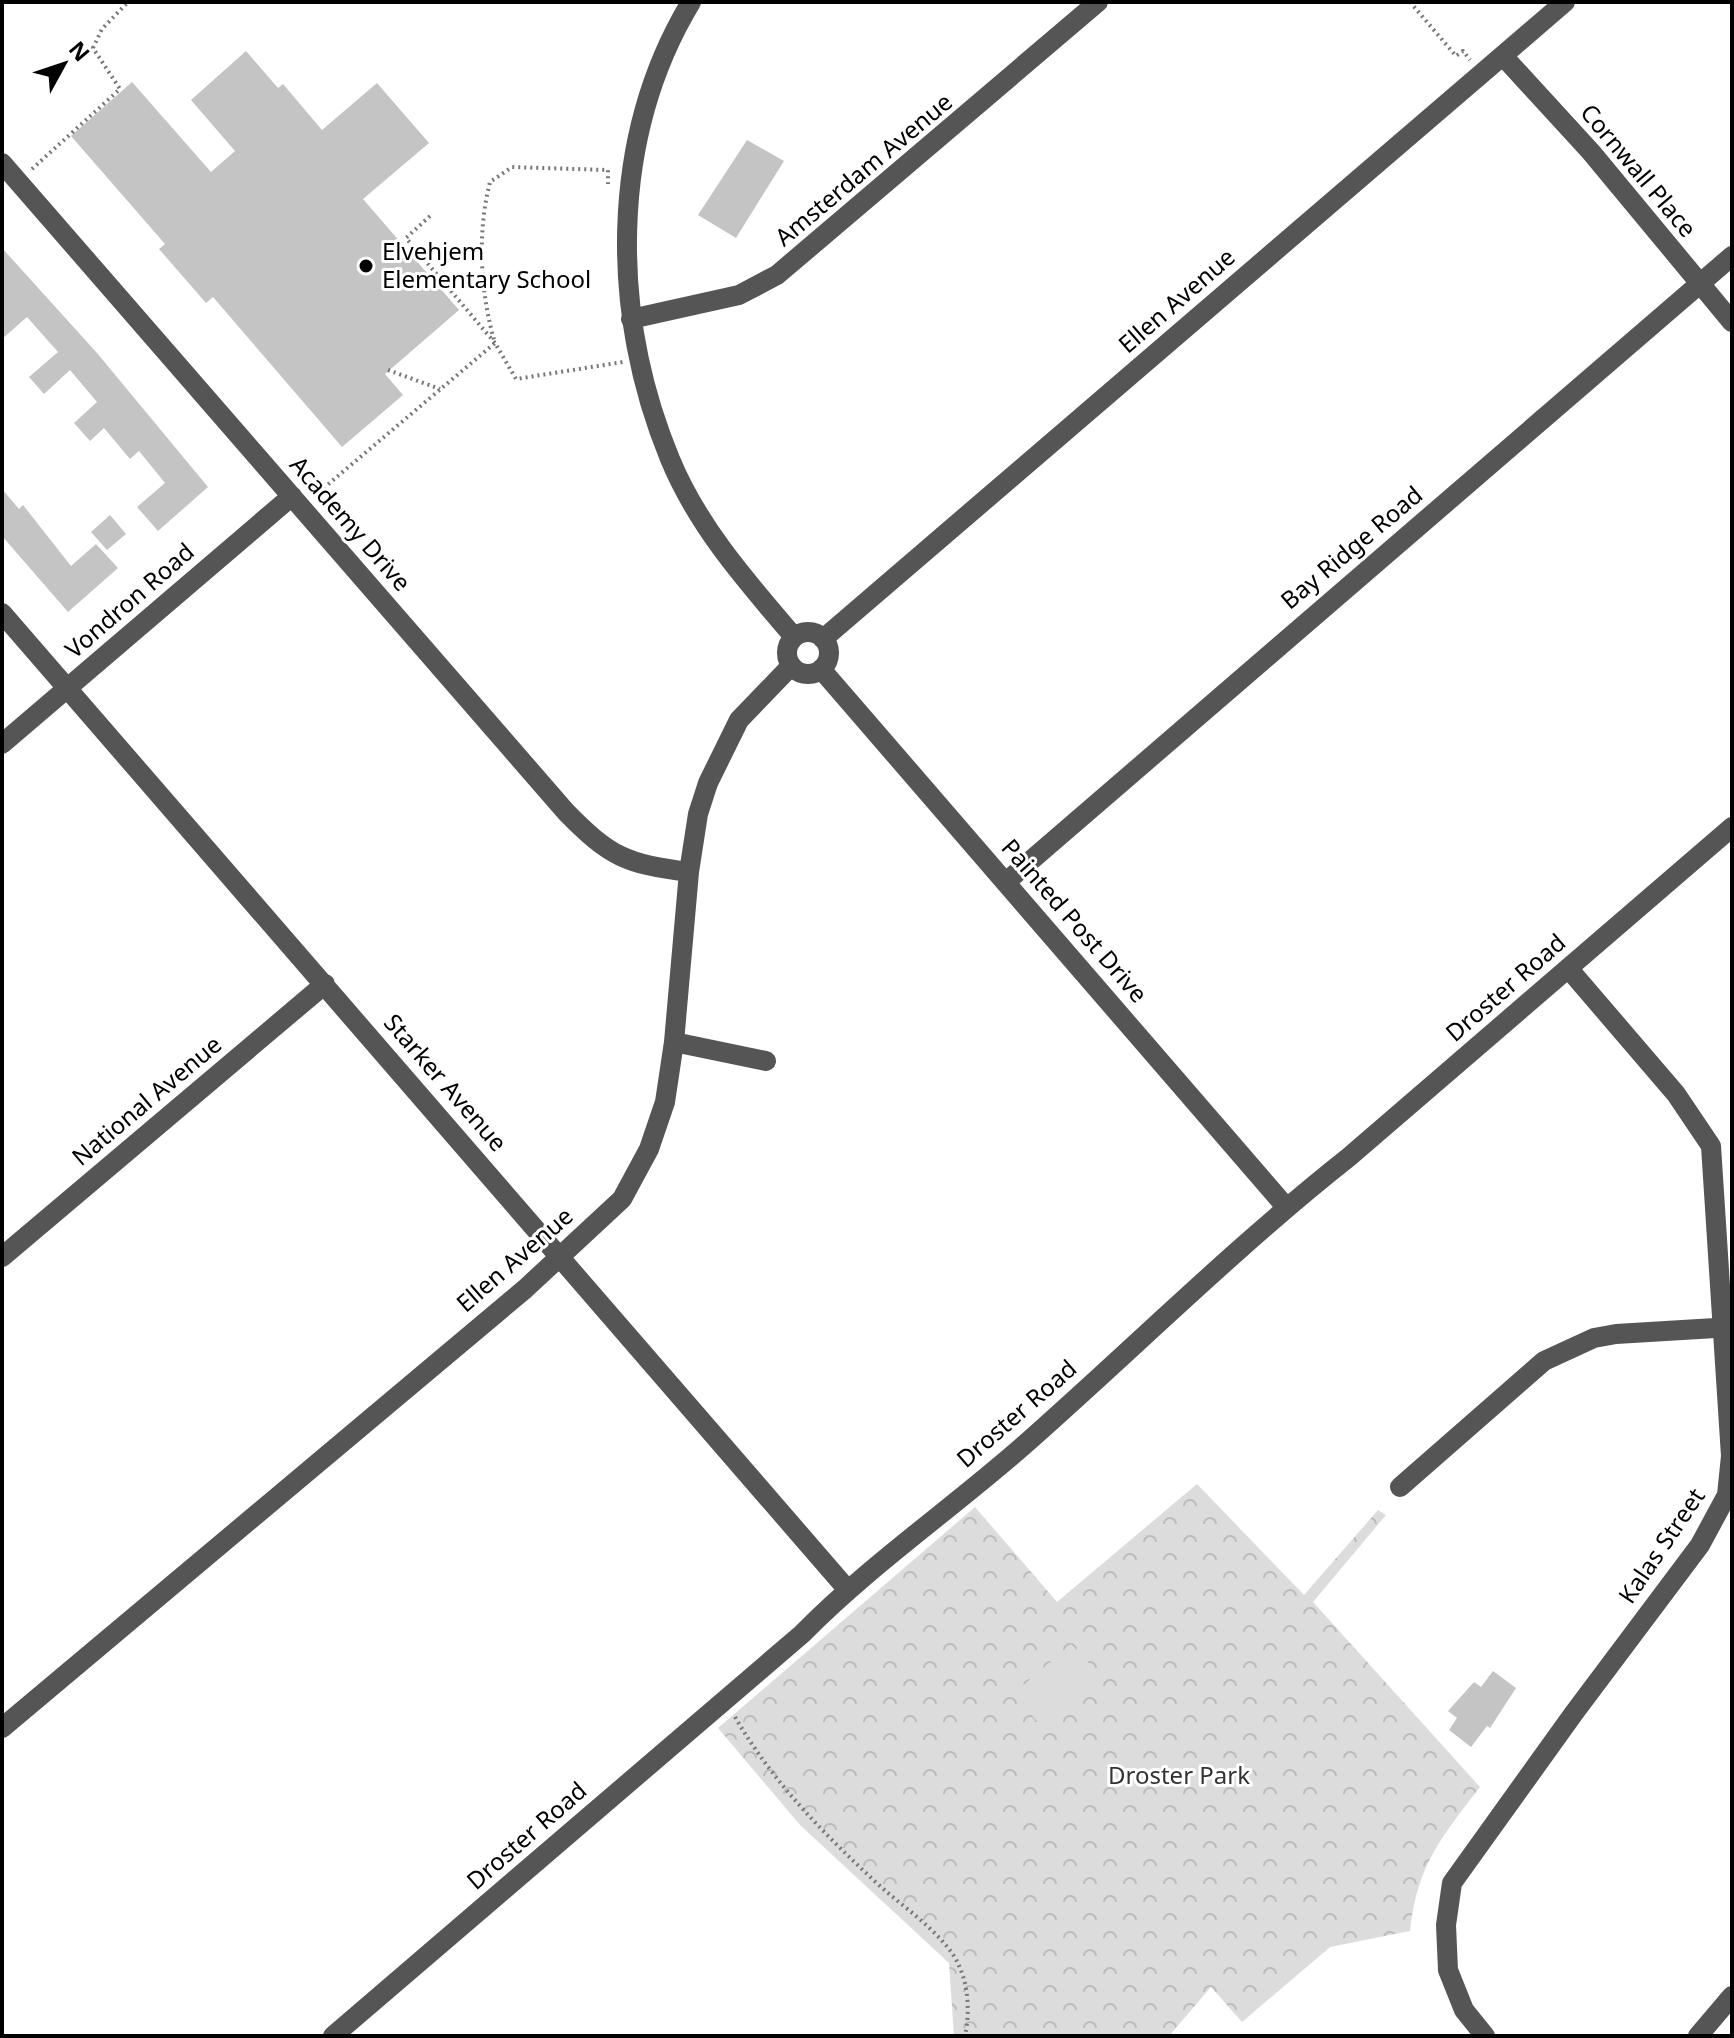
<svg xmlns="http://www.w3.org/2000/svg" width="1734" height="2038" font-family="'Noto Sans',sans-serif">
	<defs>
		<pattern id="park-crowns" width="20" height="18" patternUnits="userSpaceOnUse" patternTransform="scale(2)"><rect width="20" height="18" fill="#dcdcdc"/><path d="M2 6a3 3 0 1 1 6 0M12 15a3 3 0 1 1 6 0" fill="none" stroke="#bbb"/></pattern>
	</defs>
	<rect width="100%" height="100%" fill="#fff"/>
	<!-- park -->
	<path fill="url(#park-crowns)" d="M 1197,1484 L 1304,1595 L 1378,1510 L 1386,1515 L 1313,1602 L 1480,1787 C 1441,1838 1417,1865 1410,1931 L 1330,1947 L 1242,2022 L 1211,1987 L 1169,2036 L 954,2036 L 949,1963 L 800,1825 L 718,1728 L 975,1507 L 1057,1602 Z"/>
	<!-- pitch -->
	<path fill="#dcdcdc" d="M 1071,1644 L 1100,1675 L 1044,1729 L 1013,1694 Z"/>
	<!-- building -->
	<path fill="#c4c4c4" d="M 246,51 L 278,88 L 283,84 L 322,130 L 377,83 L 429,143 L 363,199 L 459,310 L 385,374 L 403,395 L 342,447 L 213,297 L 206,303 L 159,249 L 165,244 L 71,136 L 132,82 L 211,172 L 235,151 L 191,100 Z
		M 747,140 L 784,161 L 736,238 L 698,215 Z
		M 2,248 L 97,353 L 208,487 L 158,531 L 137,507 L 165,483 L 139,451 L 130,459 L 104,428 L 90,441 L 74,423 L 97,402 L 70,370 L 44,394 L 29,377 L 58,352 L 27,317 L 2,339 Z
		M 2,489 L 19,509 L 23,505 L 71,566 L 96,544 L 118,568 L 68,612 L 2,536 Z
		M 110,515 L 126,534 L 107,550 L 91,532 Z
		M 1493,1671 L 1516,1688 L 1490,1728 L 1487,1726 L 1471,1747 L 1449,1730 L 1457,1718 L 1448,1711 L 1474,1682 L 1481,1687 Z"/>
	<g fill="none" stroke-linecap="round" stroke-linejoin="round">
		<!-- path -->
		<path stroke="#777" stroke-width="4" stroke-dasharray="2 4" stroke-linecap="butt" d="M 1410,2 L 1456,56 L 1463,51 L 1470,60
			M 32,169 L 120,89 L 93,48 L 102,29 L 128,2
			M 430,216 L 406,238 L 495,343 C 480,293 477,232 490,182 L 512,167 L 608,170 L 608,184
			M 388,370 L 440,389
			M 319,492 L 495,343 L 516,379 L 623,362
			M 735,1717 C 774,1784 824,1834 881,1887 C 904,1907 930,1925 949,1949 C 968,1973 971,2007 965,2036"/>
		<!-- minor -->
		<path stroke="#555" stroke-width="20" d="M 691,2 C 609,138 610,314 670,459 C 698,527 747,582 794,637
			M 1503,56 L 1591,152 L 1732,322
			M 2,163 L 566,812 C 610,857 626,864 689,872
			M 631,319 L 739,295 L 777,275 L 1098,2
			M 2,613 L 847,1589
			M787 653a21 21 0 1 1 42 0a21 21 0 1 1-42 0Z
			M 823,639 L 1565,2
			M 821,669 L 1286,1207
			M 2,744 L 292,496
			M 1007,881 L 1732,256
			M 674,1042 L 766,1061
			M 2,1257 L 325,984
			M 1400,1487 L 1544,1361 L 1594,1338 L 1616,1334 L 1732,1327
			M 2,1728 L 525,1289 L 622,1199 L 649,1149 L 665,1102 L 674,1042 L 689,872 L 698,814 L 708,783 L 739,720 L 790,667
			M 333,2036 L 802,1634 C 870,1565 950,1510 1023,1446 C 1132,1350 1235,1247 1349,1157 L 1732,827
			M 1485,2036 L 1464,2010 L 1448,1970 L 1446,1925 L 1452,1883 L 1574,1713 L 1700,1545 L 1727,1495 L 1731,1456 L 1711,1146 L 1676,1094 L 1568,968
			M 1698,2036 L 1732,1996"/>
	</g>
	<!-- markers -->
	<circle fill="#000" stroke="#fff" stroke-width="3" cx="366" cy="266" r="8"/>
	<g text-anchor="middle" stroke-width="6" stroke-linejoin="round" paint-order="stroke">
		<!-- street labels -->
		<g font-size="24" fill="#000" stroke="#fff">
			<text transform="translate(864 170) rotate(-40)" y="8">Amsterdam Avenue</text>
			<text transform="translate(1638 171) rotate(50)" y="8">Cornwall Place</text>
			<text transform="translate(1177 301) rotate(-41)" y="8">Ellen Avenue</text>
			<text transform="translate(350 524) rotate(49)" y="8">Academy Drive</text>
			<text transform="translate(1352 548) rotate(-40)" y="8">Bay Ridge Road</text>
			<text transform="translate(130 601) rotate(-41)" y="8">Vondron Road</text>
			<text transform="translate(1074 921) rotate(49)" y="8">Painted Post Drive</text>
			<text transform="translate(1506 988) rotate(-41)" y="8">Droster Road</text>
			<text transform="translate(445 1083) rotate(49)" y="8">Starker Avenue</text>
			<text transform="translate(147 1101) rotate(-40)" y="8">National Avenue</text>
			<text transform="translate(515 1260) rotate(-41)" y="8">Ellen Avenue</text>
			<text transform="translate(1017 1414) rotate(-41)" y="8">Droster Road</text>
			<text transform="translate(1662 1546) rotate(-56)" y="8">Kalas Street</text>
			<text transform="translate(527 1836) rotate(-41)" y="8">Droster Road</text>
		</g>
		<!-- poi labels -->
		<g font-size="24" fill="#000" stroke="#fff" text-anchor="start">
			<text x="382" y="260">Elvehjem<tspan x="382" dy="28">Elementary School</tspan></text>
		</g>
		<!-- park labels -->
		<g font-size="24" fill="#333" stroke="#fff">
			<text x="1179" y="1784">Droster Park</text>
		</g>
	</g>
	<!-- border -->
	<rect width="1734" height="2038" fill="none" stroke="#000000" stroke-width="8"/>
	<!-- north arrow -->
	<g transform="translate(64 64) rotate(50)" stroke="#ffffff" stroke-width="6" paint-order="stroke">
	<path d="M0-6L14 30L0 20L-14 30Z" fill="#000000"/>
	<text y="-12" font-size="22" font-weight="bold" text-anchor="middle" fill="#000000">N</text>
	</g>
</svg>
